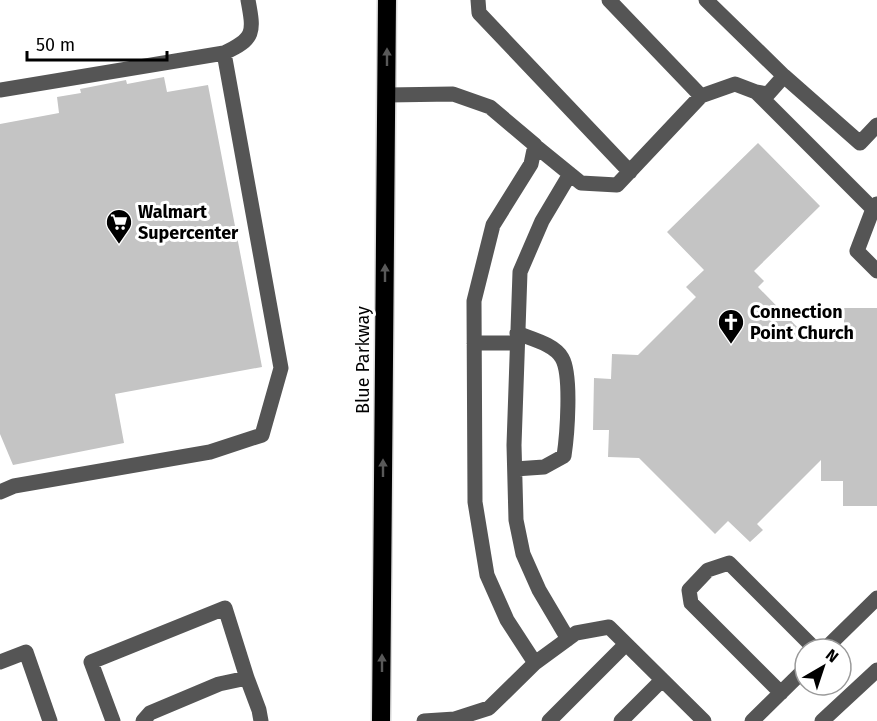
<svg xmlns="http://www.w3.org/2000/svg" width="877" height="721" font-family="'Fira Sans',sans-serif">
	<rect width="100%" height="100%" fill="#fff"/>
	<!-- building -->
	<path fill="#c4c4c4" d="M 164,77 L 167,92 L 208,85 L 262,367 L 115,394 L 124,443 L 13,465 L 0,434 L 0,124 L 59,113 L 57,97 L 81,93 L 80,89 L 126,80 L 127,84 Z
		M 758,143 L 820,206 L 754,271 L 764,281 L 758,287 L 806,336 L 844,337 L 844,308 L 877,308 L 877,506 L 843,506 L 843,481 L 821,481 L 821,460 L 757,524 L 763,530 L 750,542 L 728,521 L 715,534 L 639,458 L 608,457 L 609,430 L 593,430 L 594,378 L 611,379 L 612,354 L 638,355 L 696,297 L 686,287 L 704,270 L 667,232 Z"/>
	<g fill="none" stroke-linecap="round" stroke-linejoin="round">
		<!-- highway casing -->
		<g stroke="#dbdbdb" stroke-width="21">
			<path id="highway" d="M 381,721 L 387,0"/>
		</g>
		<!-- minor -->
		<path stroke="#555" stroke-width="15" d="M 478,0 L 479,13 L 630,172
			M 784,76 L 860,143 L 877,125
			M 0,90 L 224,53 C 255,39 254,32 248,0
			M 756,92 L 873,209 L 877,204
			M 387,95 L 453,94 L 490,107 L 535,145 L 531,164 L 493,225 L 474,301 L 475,502 L 487,575 L 507,620 L 535,663 L 489,708 L 455,719 L 424,721
			M 701,96 L 735,84 L 756,92 L 768,94 L 784,76 L 706,0
			M 533,144 L 581,183 L 617,185 L 701,96 L 609,0
			M 877,212 L 873,209 L 857,251 L 877,271
			M 474,343 L 517,343
			M 515,469 L 544,467 L 564,456 C 567,436 572,375 562,358 C 554,344 531,339 517,333
			M 0,492 L 14,486 L 210,452 L 262,435 L 281,368 L 224,53
			M 568,639 L 539,590 L 523,554 L 516,520 L 514,445 L 520,272 L 542,221 L 570,174
			M 825,649 L 877,598
			M 0,662 L 26,652 L 50,721
			M 535,663 L 576,633 L 609,627 L 704,721
			M 781,693 L 691,603 L 689,590 L 708,570 L 729,563 L 815,649
			M 113,721 L 91,662 L 225,608 L 247,678
			M 143,721 L 150,713 L 219,684 L 247,678 L 259,710 L 261,721
			M 549,721 L 626,644
			M 621,721 L 662,680
			M 752,721 L 805,669
			M 822,721 L 877,670"/>
		<!-- highway -->
		<use href="#highway" stroke="#000" stroke-width="18"/>
	</g>
	<!-- one-way arrows -->
	<defs><path id="oneway-solid" d="M-6-.8H1V-3.2L6.5 0L1 3.2V.8H-6Z" transform="scale(1.5)"/></defs>
	<g fill="#595959">
		<use href="#oneway-solid" transform="translate(387 57) rotate(-90)"/>
		<use href="#oneway-solid" transform="translate(385 273) rotate(-90)"/>
		<use href="#oneway-solid" transform="translate(383 468) rotate(-90)"/>
		<use href="#oneway-solid" transform="translate(382 663) rotate(-90)"/>
	</g>
	<!-- icons -->
	<defs>
		<g id="supermarket-pin" transform="scale(1.35)"><path d="M0 17L-7.5 6A9.5 9.5 0 1 1 7.5 6Z" fill="#000" stroke="#fff"/><path d="M-6-5.5h2.5l.6 2H6L4.5 2H-2.5L-4.4-4H-6ZM-1.5 3.2a1.3 1.3 0 1 0 .1 0ZM3 3.2a1.3 1.3 0 1 0 .1 0Z" fill="#fff"/></g>
		<g id="church-pin" transform="scale(1.35)"><path d="M0 17L-7.5 6A9.5 9.5 0 1 1 7.5 6Z" fill="#000" stroke="#fff"/><path d="M-1.2-6h2.4v3.5h3.3v2.4h-3.3V6h-2.4V-.1h-3.3v-2.4h3.3Z" fill="#fff"/></g>
	</defs>
	<g fill-rule="evenodd">
		<use href="#supermarket-pin" x="119" y="222"/>
		<use href="#church-pin" x="731" y="322"/>
	</g>
	<g text-anchor="middle" stroke-width="6" stroke-linejoin="round" paint-order="stroke">
		<!-- poi labels -->
		<g font-size="18" font-weight="bold" fill="#000" stroke="#fff" text-anchor="start">
			<text x="138" y="218">Walmart<tspan x="138" dy="21">Supercenter</tspan></text>
			<text x="750" y="318">Connection<tspan x="750" dy="21">Point Church</tspan></text>
		</g>
		<!-- street labels -->
		<g font-size="18" fill="#000" stroke="#fff">
			<text transform="translate(363 360) rotate(-90)" y="6">Blue Parkway</text>
		</g>
	</g>
	<!-- north arrow -->
	<g transform="translate(823 667) rotate(39)"><circle r="28" fill="#ffffff" stroke="#999999" stroke-width="1.5"/>
	<path d="M0-4.5L10 22L0 15L-10 22Z" fill="#000000"/>
	<text y="-9" font-size="16" font-weight="bold" text-anchor="middle" fill="#000000">N</text>
	</g>
	<!-- scale -->
	<path d="M27 51v9h140v-9" fill="none" stroke="#000000" stroke-width="3"/>
	<text x="36" y="51" font-size="18" fill="#000000" stroke="#ffffff" stroke-width="4.5" paint-order="stroke">50 m</text>
</svg>
